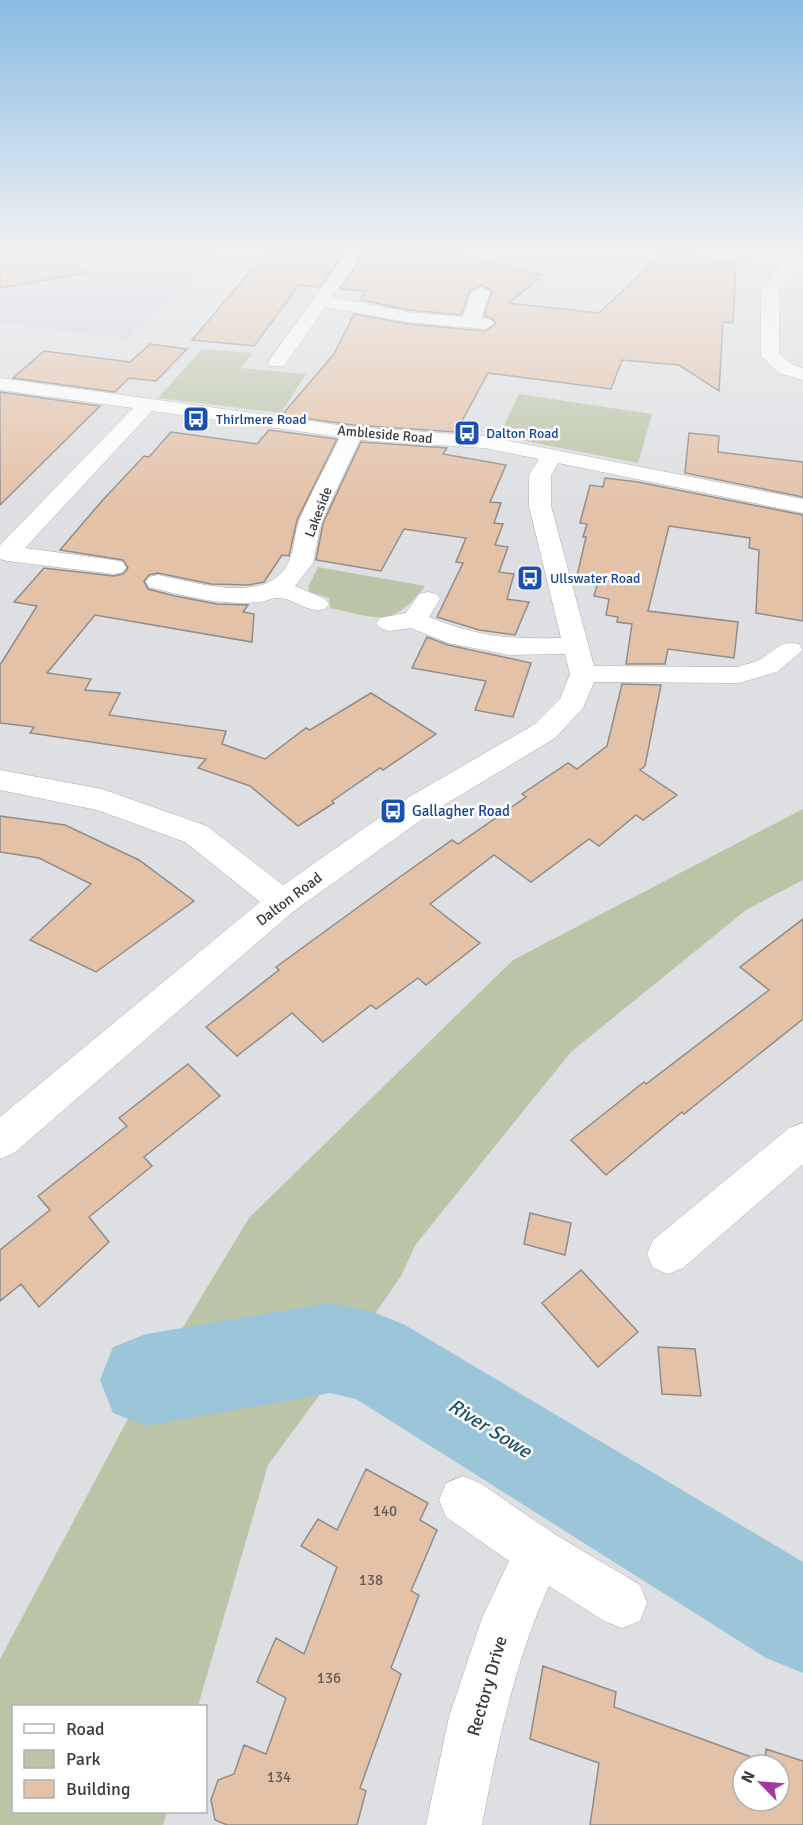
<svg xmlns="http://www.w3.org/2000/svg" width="803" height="1825" font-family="Signika,sans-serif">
	<rect width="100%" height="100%" fill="#dedfe2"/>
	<!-- built -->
	<path fill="#d0d5df" d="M 0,250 L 225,250 L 126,339 L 0,323 Z"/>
	<!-- green -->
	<path fill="#bbc4a6" d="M 202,349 L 253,353 L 241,368 L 306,374 L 281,413 L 158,398 Z
		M 519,394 L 652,414 L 638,463 L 499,436 Z
		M 318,567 L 425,586 C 392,629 377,618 330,608 L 329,598 L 310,592 L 308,587 Z
		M 803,809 L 803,880 L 746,910 L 571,1052 L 416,1244 L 401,1276 L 321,1393 L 268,1465 L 198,1706 L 14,1706 L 14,1812 L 167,1812 L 163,1825 L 0,1825 L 0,1659 L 130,1415 L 249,1218 L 513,960 Z"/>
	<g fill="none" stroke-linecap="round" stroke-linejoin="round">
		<!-- river -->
		<path fill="#9bc6d9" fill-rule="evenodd" d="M 330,1303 L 373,1312 L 405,1325 L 803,1562 L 803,1673 L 766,1658 L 356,1399 L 330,1393 L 146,1426 L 113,1413 L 100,1380 L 113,1347 L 146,1334 Z"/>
	</g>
	<!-- building -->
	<path fill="#e4c2a8" stroke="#8f8c8a" stroke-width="1.5" fill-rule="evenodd" d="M 0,250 L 55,250 L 84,273 L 0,288 Z
		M 273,250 L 346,250 L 320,287 L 299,285 L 254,346 L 192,340 L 253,268 L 258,269 Z
		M 367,250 L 437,250 L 543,275 L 509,303 L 599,313 L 666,250 L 736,264 L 733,323 L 723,322 L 719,391 L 679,365 L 622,360 L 611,389 L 488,373 L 456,432 L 353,425 L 282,415 L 334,354 L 354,314 L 408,324 L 485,331 L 496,324 L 493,319 L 484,316 L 492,291 L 482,285 L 470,291 L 461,315 L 408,310 L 361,300 L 365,291 L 340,289 Z
		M 150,344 L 187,349 L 156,381 L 129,378 L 115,392 L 13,378 L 44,351 L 130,362 Z
		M 0,392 L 100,406 L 0,505 Z
		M 269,430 L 337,439 L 297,520 L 289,556 L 282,555 L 264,582 L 249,585 L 211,584 L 158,573 L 149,575 L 144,581 L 148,589 L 175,596 L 217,604 L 248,605 L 243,612 L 254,614 L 252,642 L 95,615 L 47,673 L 91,679 L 85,690 L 120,693 L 109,715 L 226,731 L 222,744 L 265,759 L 306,728 L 310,730 L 371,693 L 436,734 L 383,770 L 380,768 L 332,801 L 334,803 L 298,826 L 250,786 L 198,768 L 206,759 L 30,733 L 34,727 L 0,723 L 0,665 L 37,606 L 14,602 L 44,568 L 114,576 L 123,574 L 128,568 L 123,560 L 60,550 L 101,502 L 144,456 L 149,457 L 171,432 L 257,444 Z
		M 689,433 L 719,436 L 718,452 L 803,462 L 803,497 L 685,473 Z
		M 361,442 L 447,448 L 443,454 L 506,465 L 490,502 L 501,503 L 494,523 L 503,524 L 495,545 L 508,547 L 499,572 L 514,574 L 507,599 L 529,602 L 515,635 L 479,630 L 437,617 L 463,563 L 456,562 L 466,538 L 404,529 L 381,571 L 316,560 L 323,523 Z
		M 605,478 L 638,482 L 803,515 L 803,621 L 756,613 L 759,550 L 749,548 L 750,538 L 669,526 L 648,611 L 738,622 L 734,658 L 668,649 L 665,664 L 626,664 L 632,624 L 617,622 L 618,617 L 606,615 L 609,599 L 594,596 L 599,579 L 577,576 L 586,537 L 583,537 L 587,524 L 580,523 L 590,485 L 603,487 Z
		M 427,637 L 448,645 L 531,663 L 513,717 L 475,710 L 486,681 L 412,668 Z
		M 622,684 L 661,685 L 645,766 L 640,770 L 677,795 L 643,820 L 636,815 L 599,846 L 589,839 L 531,882 L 494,855 L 430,904 L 480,943 L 426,985 L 418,978 L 376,1009 L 371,1005 L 323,1042 L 292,1013 L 237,1056 L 206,1027 L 279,970 L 276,967 L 390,884 L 452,840 L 458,844 L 526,797 L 522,794 L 568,763 L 577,769 L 607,746 Z
		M 0,816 L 65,825 L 139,860 L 194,901 L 96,972 L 30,940 L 91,884 L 39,858 L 0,852 Z
		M 803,919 L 803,1019 L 684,1114 L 682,1112 L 606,1175 L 571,1140 L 644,1082 L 646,1084 L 769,990 L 740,967 Z
		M 188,1064 L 220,1096 L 144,1157 L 152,1166 L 89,1217 L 109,1242 L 39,1307 L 21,1284 L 0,1301 L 0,1250 L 50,1210 L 38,1196 L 127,1126 L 119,1118 Z
		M 530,1213 L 571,1223 L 565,1255 L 524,1244 Z
		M 581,1270 L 638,1332 L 598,1367 L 542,1303 Z
		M 658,1347 L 695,1349 L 701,1396 L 662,1394 Z
		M 366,1469 L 428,1503 L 420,1520 L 437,1530 L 411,1591 L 419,1595 L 391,1668 L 401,1674 L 360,1788 L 366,1791 L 357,1825 L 227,1825 L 215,1820 L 211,1800 L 218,1780 L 234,1774 L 244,1745 L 266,1754 L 286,1698 L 257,1682 L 276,1638 L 304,1654 L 337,1567 L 301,1546 L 318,1519 L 337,1530 Z
		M 543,1666 L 616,1692 L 614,1707 L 765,1762 L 766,1749 L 803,1761 L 803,1825 L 590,1825 L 599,1763 L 530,1739 ZM 743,1765 L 779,1765 L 779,1801 L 743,1801 Z"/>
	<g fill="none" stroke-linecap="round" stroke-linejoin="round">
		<!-- minor casing -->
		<g stroke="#aaabae" stroke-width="1">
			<path id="minor" d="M 349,250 L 365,250 L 332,297 L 408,312 L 463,317 L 472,292 L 481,287 L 490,292 L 481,318 L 491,320 L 494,324 L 485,329 L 408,322 L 325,307 L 284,366 L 270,366 L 268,362 Z
				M 718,250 L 751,250 L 803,260 L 803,270 L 797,269 L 779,292 L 779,354 L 793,365 L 803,368 L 803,380 L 779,373 L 761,356 L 761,292 L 782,266 L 726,255 Z
				M 0,378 L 353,427 L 484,436 L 803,499 L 803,513 L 558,463 L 551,475 L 551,506 L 594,666 L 738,667 C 745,664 754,663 761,659 C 775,650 782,640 799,644 L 803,650 L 777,672 L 739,683 L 594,682 L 583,708 L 555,738 L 431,813 L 294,911 L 14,1153 L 0,1159 L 0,1117 L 260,902 L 185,842 L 97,810 L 0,790 L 0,770 L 102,789 L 207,826 L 283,885 L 409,797 L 535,724 L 560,699 L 570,674 L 565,654 L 509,655 L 448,643 L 411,628 L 389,631 L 380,628 L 376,623 L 380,618 L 406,613 L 419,594 L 428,592 L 437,594 L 440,599 L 429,617 C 479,637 507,639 561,638 L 529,506 L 529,475 L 539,459 L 484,448 L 360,440 L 321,522 L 313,563 L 295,586 L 325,599 L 329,604 L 325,609 C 306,614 294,597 277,598 C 271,598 265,602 259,602 C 223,606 184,596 149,587 L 146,582 L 149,577 L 158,575 C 196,582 269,607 289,561 C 295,549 294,533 299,521 C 311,492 327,465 340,437 L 152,411 L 25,548 L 114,560 L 123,562 L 126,567 L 123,572 L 114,574 L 7,561 L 0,559 L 0,545 L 133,408 L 0,390 Z
				M 803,1123 L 803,1164 L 683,1268 L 668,1274 L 653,1268 L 647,1254 L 653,1240 L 789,1128 Z
				M 463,1476 L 480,1483 L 556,1535 L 640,1585 L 647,1603 L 640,1621 L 622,1628 L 604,1621 L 549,1586 C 514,1663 498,1743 482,1825 L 426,1825 L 449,1717 L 482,1618 L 509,1561 L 446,1517 L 439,1500 L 446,1483 Z"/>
		</g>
		<!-- minor -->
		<use href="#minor" fill="#fff" fill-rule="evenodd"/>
	</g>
	<!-- sky -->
	<linearGradient id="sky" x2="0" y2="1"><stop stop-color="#89bbe2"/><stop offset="0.49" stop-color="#f0f1f2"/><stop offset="1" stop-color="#f0f1f2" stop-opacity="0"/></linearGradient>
	<rect width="803" height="506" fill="url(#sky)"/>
	<!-- icons -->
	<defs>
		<g id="bus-square" transform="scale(1.35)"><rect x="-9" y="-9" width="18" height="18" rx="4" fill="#1a4fb4" stroke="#fff"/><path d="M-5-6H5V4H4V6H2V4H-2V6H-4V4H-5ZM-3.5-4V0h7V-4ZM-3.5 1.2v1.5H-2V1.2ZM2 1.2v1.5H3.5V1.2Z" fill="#fff"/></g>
	</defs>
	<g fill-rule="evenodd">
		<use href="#bus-square" x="196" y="419"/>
		<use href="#bus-square" x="467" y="433"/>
		<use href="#bus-square" x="530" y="578"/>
		<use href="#bus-square" x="393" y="811"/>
	</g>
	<g text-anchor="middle" stroke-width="5" stroke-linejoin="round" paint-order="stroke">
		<!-- far-transit labels -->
		<g font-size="14" fill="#164399" stroke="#fff" text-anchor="start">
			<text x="216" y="424">Thirlmere Road</text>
			<text x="486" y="438">Dalton Road</text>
			<text x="550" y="583">Ullswater Road</text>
		</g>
		<!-- far-street labels -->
		<g font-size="14" fill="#3b3b3d" stroke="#fff">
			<text transform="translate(385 434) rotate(5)" y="5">Ambleside Road</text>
			<text transform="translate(318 512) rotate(-69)" y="5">Lakeside</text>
		</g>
		<!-- transit labels -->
		<g font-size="15" fill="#164399" stroke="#fff" text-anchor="start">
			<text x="412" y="816">Gallagher Road</text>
		</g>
		<!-- street labels -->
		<g font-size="15" fill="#3b3b3d" stroke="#fff">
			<text transform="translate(289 899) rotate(-37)" y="5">Dalton Road</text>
		</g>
		<!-- near-number labels -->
		<g font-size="15" fill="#655d58">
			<text x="385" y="1516">140</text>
			<text x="371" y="1585">138</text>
			<text x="329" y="1683">136</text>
			<text x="279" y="1782">134</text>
		</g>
		<!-- near-street labels -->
		<g font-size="18" fill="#3b3b3d" stroke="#fff">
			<text transform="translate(487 1686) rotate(-74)" y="6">Rectory Drive</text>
		</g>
		<!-- near-water labels -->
		<g font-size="20" font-style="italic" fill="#1e556a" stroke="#fff">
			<text transform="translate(490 1428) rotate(32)" y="7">River Sowe</text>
		</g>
	</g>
	<!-- legend -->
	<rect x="12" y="1705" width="195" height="108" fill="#ffffff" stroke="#b1b1b1" stroke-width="1.5"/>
	<rect x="24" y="1724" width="30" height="9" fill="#ffffff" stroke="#b1b1b1" stroke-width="1.5"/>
	<text x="66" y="1735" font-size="18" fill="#3b3b3d">Road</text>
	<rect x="24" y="1750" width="30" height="18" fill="#bbc4a6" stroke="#b1b1b1" stroke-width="1.5"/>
	<text x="66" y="1765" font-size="18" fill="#3b3b3d">Park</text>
	<rect x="24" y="1780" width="30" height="18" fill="#e4c2a8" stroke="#b1b1b1" stroke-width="1.5"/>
	<text x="66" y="1795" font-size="18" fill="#3b3b3d">Building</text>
	<!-- north arrow -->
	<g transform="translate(761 1783) rotate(295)"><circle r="28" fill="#ffffff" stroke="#b1b1b1" stroke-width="1.5"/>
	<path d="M0-4.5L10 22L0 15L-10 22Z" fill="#a23a9d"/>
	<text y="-9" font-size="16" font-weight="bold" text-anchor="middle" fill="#3b3b3d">N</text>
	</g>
</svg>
